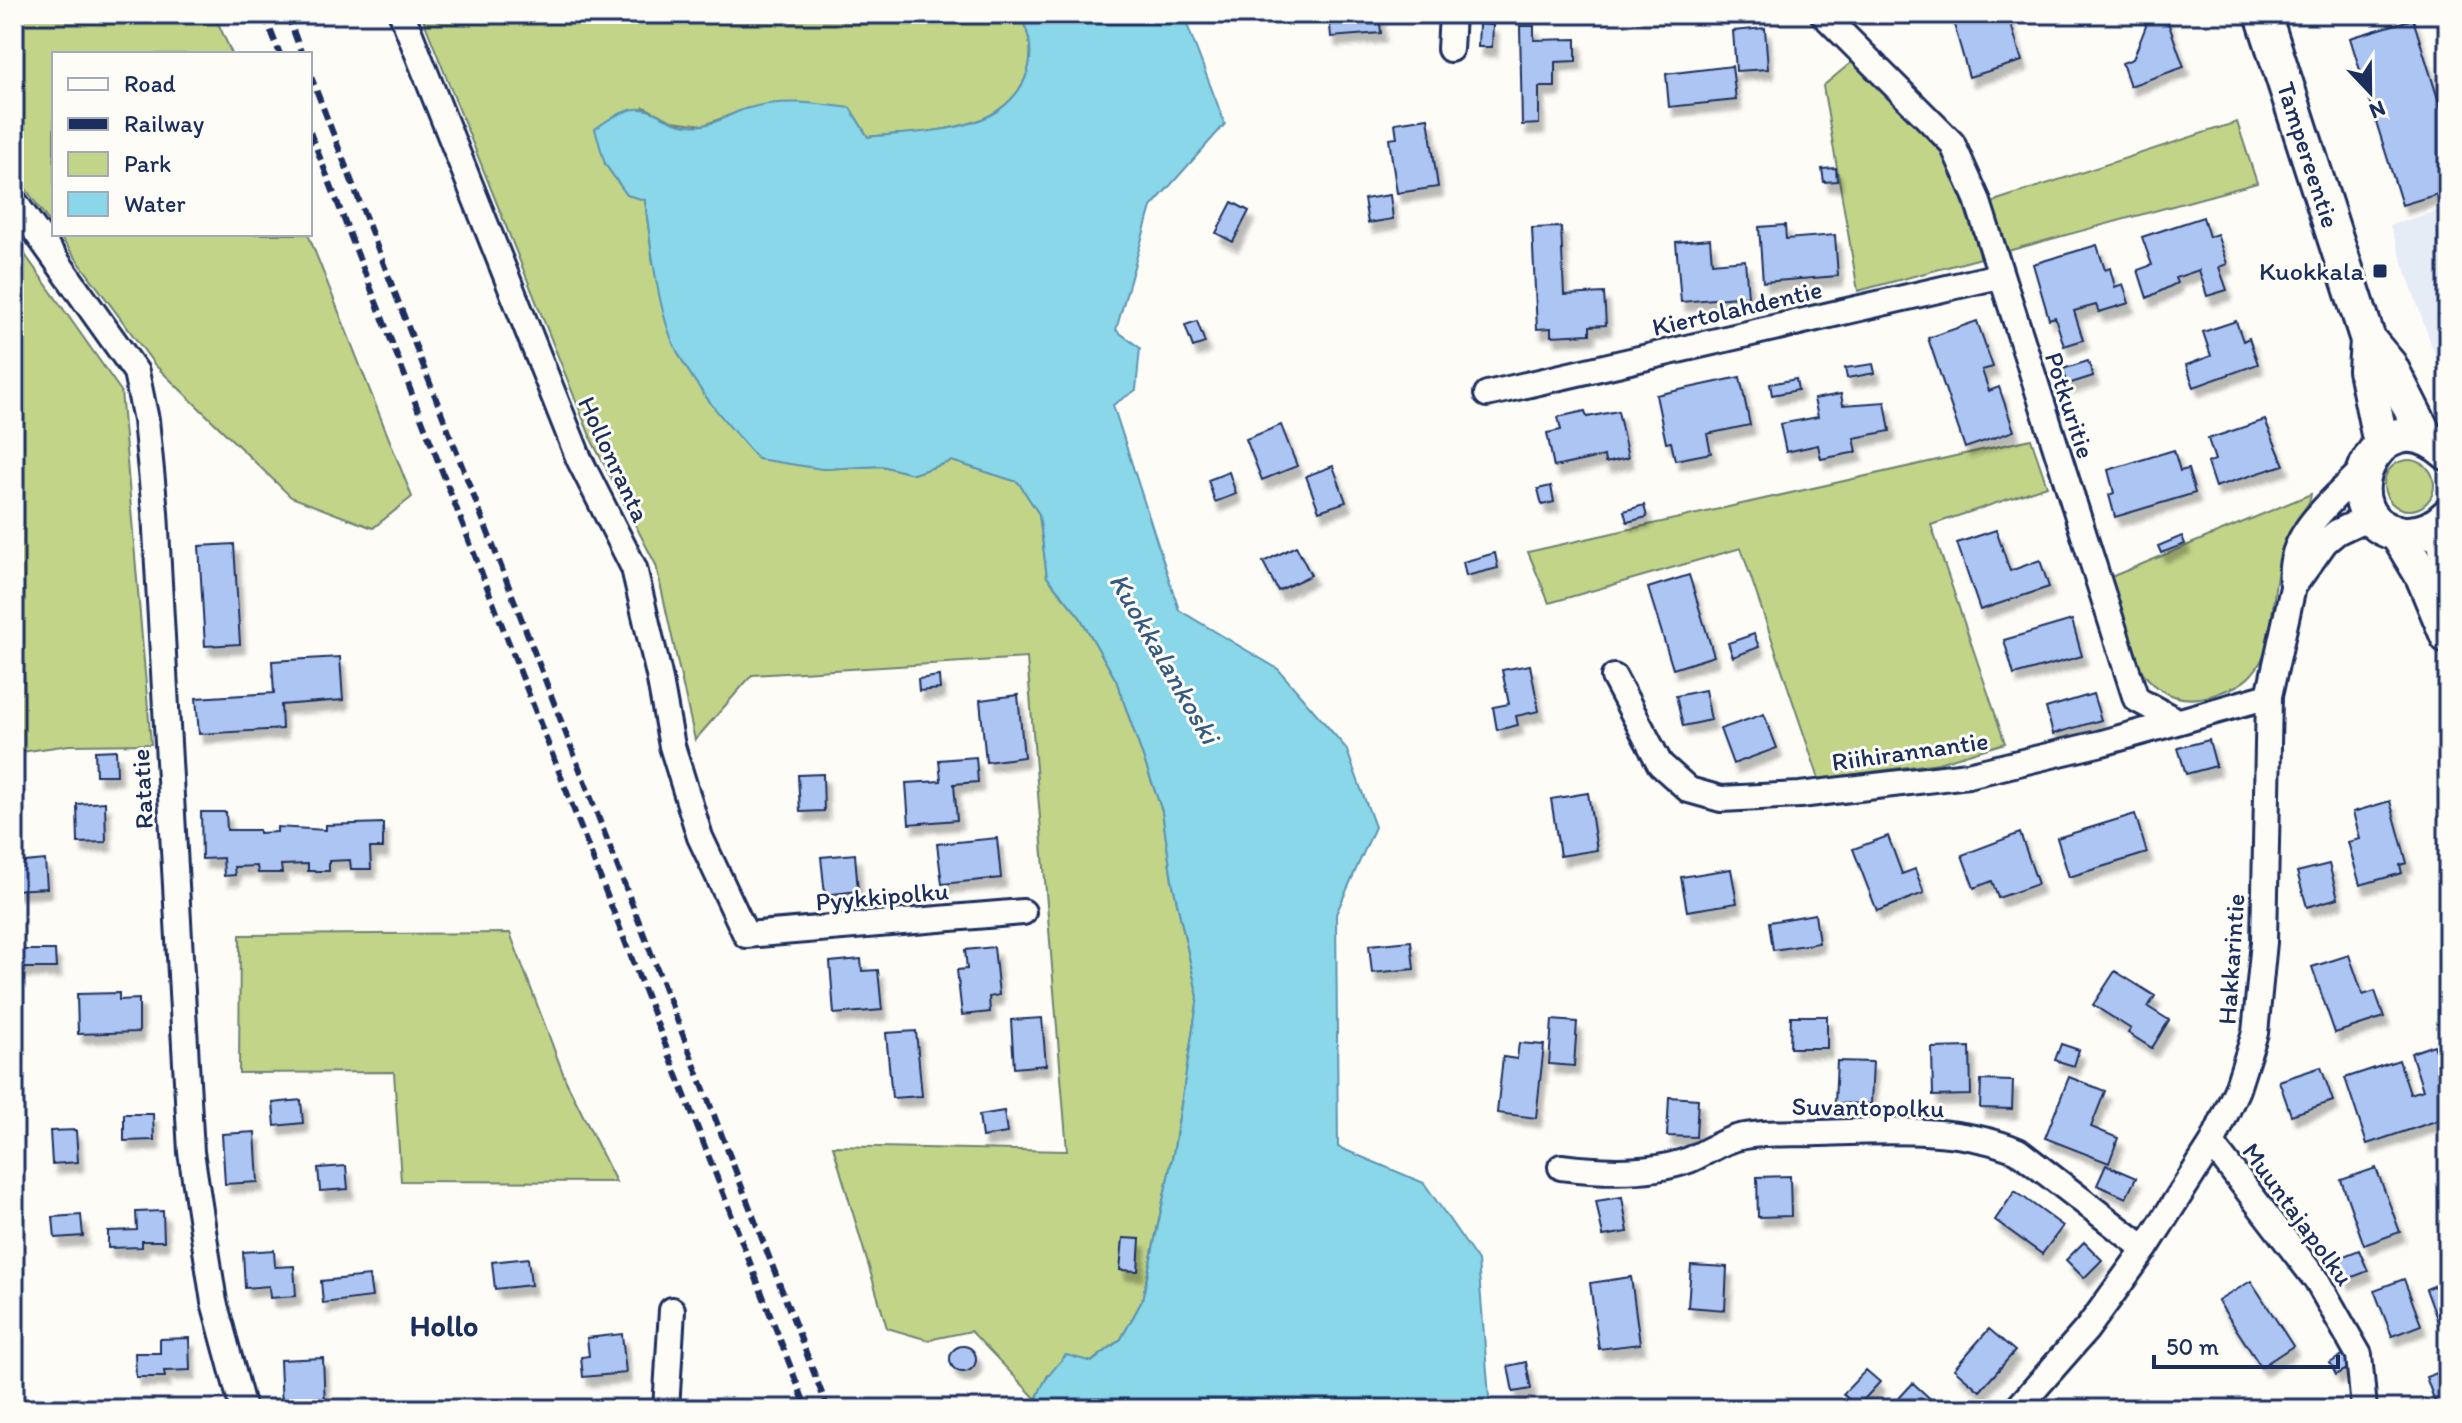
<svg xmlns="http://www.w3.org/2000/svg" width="2462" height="1423" font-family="Itim,sans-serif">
	<defs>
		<filter id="shadow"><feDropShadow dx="5" dy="9" stdDeviation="2" flood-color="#0004"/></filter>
	</defs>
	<rect width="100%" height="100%" fill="#fdfcf7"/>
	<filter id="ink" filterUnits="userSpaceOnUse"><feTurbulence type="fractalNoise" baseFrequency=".0125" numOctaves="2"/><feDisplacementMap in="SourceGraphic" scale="16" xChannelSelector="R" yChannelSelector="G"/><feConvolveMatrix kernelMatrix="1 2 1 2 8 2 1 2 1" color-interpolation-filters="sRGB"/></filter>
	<g filter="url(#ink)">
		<!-- built -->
		<path fill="#e5ecf6" d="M 2448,208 L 2448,393 L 2390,225 Z"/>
		<!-- green -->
		<path fill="#c2d488" stroke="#6e8273" stroke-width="2" d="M 14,14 L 214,14 L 232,54 L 54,54 L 54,229 L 14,172 Z
			M 421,14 L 1019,14 C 1046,59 1023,106 974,122 C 940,133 903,133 868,137 L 850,108 L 748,108 L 704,125 L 672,121 L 644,107 L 605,164 L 627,195 L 645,200 L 653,264 L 822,469 L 882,466 L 913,474 L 952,461 L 1018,482 L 1039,514 L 1047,577 L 1080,617 L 1116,680 L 1162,811 L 1172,880 L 1198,997 L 1174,1149 L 1142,1301 L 1121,1339 L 1091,1362 L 1048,1375 L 1036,1399 L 971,1331 L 928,1340 L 887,1328 L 833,1146 L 1067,1151 L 1027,658 L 752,675 L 695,740 L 656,565 L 592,441 Z
			M 1853,61 L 1949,160 L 1981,258 L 1858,291 L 1823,86 Z
			M 2237,122 L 2257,183 L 2004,252 L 1990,206 L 1997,200 Z
			M 58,234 L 308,234 L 412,497 L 373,528 L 291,497 L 155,365 Z
			M 14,239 L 121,391 L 151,744 L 69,745 L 14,753 Z
			M 2031,439 L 2047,486 L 1931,525 L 2005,743 L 1938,763 L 1819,779 L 1741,548 L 1549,603 L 1528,552 Z
			M2384 485a25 25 0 1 1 50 0a25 25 0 1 1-50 0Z
			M 2311,494 C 2310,505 2303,510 2297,520 C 2288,535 2282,553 2278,571 C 2270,604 2276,650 2251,675 C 2241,686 2227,690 2213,695 C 2142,717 2117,632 2111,577 Z
			M 510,933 L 566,1081 L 616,1182 L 401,1181 L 394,1072 L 239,1073 L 240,935 Z"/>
		<!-- water -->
		<path fill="#89d7e8" stroke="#5d94b1" stroke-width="2" d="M 1019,14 L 1183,14 L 1225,124 L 1151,207 L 1116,330 L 1140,348 L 1136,390 L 1113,405 L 1179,610 L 1278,669 L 1346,748 L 1375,827 L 1336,914 L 1338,1147 L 1424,1183 L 1478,1261 L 1490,1409 L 1036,1409 C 1036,1387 1052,1371 1066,1355 L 1092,1362 L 1121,1339 L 1142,1301 L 1174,1149 L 1198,997 L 1172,880 L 1162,811 L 1116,680 L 1080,617 L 1047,577 L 1039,514 L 1018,482 L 952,461 L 913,474 L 882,466 L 822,469 L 758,459 C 728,425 698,392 677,351 C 658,315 650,241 645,200 L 627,195 L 605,164 L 595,129 C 657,83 651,131 704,125 C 718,123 732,113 745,109 C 780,98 815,103 850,108 L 868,137 C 903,133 941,133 974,122 C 1023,106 1046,59 1019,14 Z"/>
		<!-- building -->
		<path fill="#acc5f2" stroke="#1b2f5e" stroke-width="2" filter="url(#shadow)" d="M 1329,14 L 1379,14 L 1381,33 L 1331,37 Z
			M 1951,14 L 2008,14 L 2022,61 L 1969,77 Z
			M 2157,14 L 2165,14 L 2184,67 L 2130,86 L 2122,63 L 2133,59 L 2146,26 L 2144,19 Z
			M 2413,19 L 2448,131 L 2448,191 L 2402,205 L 2350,38 Z
			M 1479,24 L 1493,25 L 1492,47 L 1478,47 Z
			M 1520,26 L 1534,26 L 1534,40 L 1576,39 L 1576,61 L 1555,62 L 1555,87 L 1539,87 L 1539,124 L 1522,125 Z
			M 1765,28 L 1768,69 L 1736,71 L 1733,31 Z
			M 1732,66 L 1736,100 L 1669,107 L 1666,74 Z
			M 1428,118 L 1438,187 L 1397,193 L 1389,139 L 1397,138 L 1395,123 Z
			M 1836,168 L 1837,181 L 1824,182 L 1822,169 Z
			M 1390,195 L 1393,219 L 1368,223 L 1364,199 Z
			M 1232,202 L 1249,211 L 1233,242 L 1216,233 Z
			M 2203,217 L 2209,237 L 2217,234 L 2227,264 L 2219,267 L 2227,290 L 2207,296 L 2199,270 L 2175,278 L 2177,283 L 2147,298 L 2138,270 L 2152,265 L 2142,237 Z
			M 1785,225 L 1786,239 L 1835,235 L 1838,276 L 1763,282 L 1759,227 Z
			M 1561,227 L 1564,295 L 1604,293 L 1606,325 L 1590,326 L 1590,334 L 1551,336 L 1551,328 L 1537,329 L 1532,228 Z
			M 1710,239 L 1712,263 L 1745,260 L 1748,296 L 1681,302 L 1676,242 Z
			M 2097,245 L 2105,270 L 2110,268 L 2115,287 L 2123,284 L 2129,303 L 2099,312 L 2096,305 L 2074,311 L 2083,340 L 2064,346 L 2055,317 L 2049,319 L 2033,264 Z
			M 1197,321 L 1205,343 L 1193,347 L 1185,325 Z
			M 1977,321 L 1993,367 L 1982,370 L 1989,391 L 1999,387 L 2014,431 L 1965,448 L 1928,338 Z
			M 2236,321 L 2243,341 L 2249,338 L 2258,364 L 2194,387 L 2186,365 L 2211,356 L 2203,332 Z
			M 2088,361 L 2093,376 L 2068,384 L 2063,369 Z
			M 1873,364 L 1875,373 L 1847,378 L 1845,368 Z
			M 1740,377 L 1750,425 L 1707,434 L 1711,453 L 1675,460 L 1671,442 L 1666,443 L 1656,395 Z
			M 1796,379 L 1798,390 L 1772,395 L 1770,384 Z
			M 1841,394 L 1843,405 L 1885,402 L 1890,431 L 1854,438 L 1857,452 L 1821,459 L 1818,445 L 1786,452 L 1780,424 L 1818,417 L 1814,399 Z
			M 1585,411 L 1587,417 L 1618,411 L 1628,458 L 1605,463 L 1604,456 L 1554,467 L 1547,433 L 1561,430 L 1558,417 Z
			M 2265,420 L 2284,465 L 2215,487 L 2207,463 L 2215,460 L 2208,439 Z
			M 1281,425 L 1297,466 L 1262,480 L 1246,439 Z
			M 2174,450 L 2180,471 L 2188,469 L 2195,493 L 2115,517 L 2109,495 L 2114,493 L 2108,470 Z
			M 1333,466 L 1346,502 L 1319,511 L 1306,476 Z
			M 1229,472 L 1236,494 L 1215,502 L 1208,480 Z
			M 1551,486 L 1554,502 L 1542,505 L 1538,489 Z
			M 1644,505 L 1647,517 L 1627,522 L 1624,511 Z
			M 1996,530 L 2010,571 L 2040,560 L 2049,587 L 1980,610 L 1957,543 Z
			M 2182,536 L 2185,544 L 2161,553 L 2158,546 Z
			M 234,544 L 240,644 L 205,646 L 199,546 Z
			M 1296,546 L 1311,575 L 1278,591 L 1263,562 Z
			M 1495,553 L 1498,568 L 1466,576 L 1463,562 Z
			M 1689,575 L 1714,656 L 1673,669 L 1648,588 Z
			M 2072,620 L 2082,656 L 2014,675 L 2004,640 Z
			M 1754,634 L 1759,647 L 1733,657 L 1728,643 Z
			M 340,657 L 343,700 L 281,705 L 282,729 L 199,734 L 196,698 L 274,693 L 272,661 Z
			M 1530,665 L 1539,711 L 1516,716 L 1518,725 L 1497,730 L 1493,707 L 1509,704 L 1502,670 Z
			M 939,676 L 940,689 L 919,691 L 918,679 Z
			M 1705,690 L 1711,720 L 1683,726 L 1676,696 Z
			M 2093,694 L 2101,720 L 2053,734 L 2046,708 Z
			M 1018,695 L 1024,757 L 986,762 L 980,700 Z
			M 1764,714 L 1777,748 L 1733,764 L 1720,729 Z
			M 2209,740 L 2216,766 L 2186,774 L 2178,748 Z
			M 116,750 L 117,775 L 96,775 L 95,751 Z
			M 976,757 L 978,782 L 954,784 L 957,820 L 909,824 L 906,783 L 941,781 L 939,760 Z
			M 823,774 L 824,811 L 800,812 L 798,775 Z
			M 1588,793 L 1597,850 L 1560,856 L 1551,799 Z
			M 2390,801 L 2407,863 L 2400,865 L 2402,873 L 2360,885 L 2348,842 L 2360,839 L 2353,812 Z
			M 105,802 L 106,842 L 78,843 L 77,804 Z
			M 201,812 L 226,812 L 227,830 L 259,830 L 259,833 L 277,832 L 277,827 L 326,830 L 326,825 L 383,823 L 383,848 L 370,848 L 371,869 L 351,869 L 350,860 L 329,861 L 329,871 L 308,871 L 308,864 L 281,865 L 282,873 L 258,873 L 257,866 L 234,867 L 235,875 L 224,876 L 223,858 L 202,859 Z
			M 2135,814 L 2147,853 L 2069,877 L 2057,838 Z
			M 2020,833 L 2038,884 L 1998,898 L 1992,881 L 1974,888 L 1962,855 Z
			M 1888,836 L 1902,874 L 1915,869 L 1924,893 L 1877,911 L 1853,849 Z
			M 997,838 L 1001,878 L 942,884 L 937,844 Z
			M 855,854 L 858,891 L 825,895 L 821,857 Z
			M 45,860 L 47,888 L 14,890 L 14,863 Z
			M 2329,864 L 2338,898 L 2307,907 L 2297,872 Z
			M 1731,869 L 1737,903 L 1687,911 L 1681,877 Z
			M 1815,914 L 1819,943 L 1773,950 L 1769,922 Z
			M 1411,941 L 1414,969 L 1372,973 L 1369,945 Z
			M 994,947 L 999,995 L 989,997 L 990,1012 L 962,1015 L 957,970 L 967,969 L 965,950 Z
			M 14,950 L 55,950 L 56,968 L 14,968 Z
			M 2349,955 L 2363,995 L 2375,991 L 2384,1017 L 2335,1033 L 2312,967 Z
			M 861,959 L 862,971 L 878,970 L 882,1010 L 834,1014 L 830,962 Z
			M 2115,971 L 2155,996 L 2148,1007 L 2169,1020 L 2152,1048 L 2128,1033 L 2131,1029 L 2093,1005 Z
			M 119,993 L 119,1000 L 139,999 L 139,1032 L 78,1034 L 77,994 Z
			M 1791,1016 L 1827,1016 L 1827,1048 L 1790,1048 Z
			M 1042,1018 L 1046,1065 L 1014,1068 L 1011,1020 Z
			M 1552,1020 L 1577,1022 L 1574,1066 L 1549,1064 Z
			M 916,1031 L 922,1096 L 892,1098 L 886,1033 Z
			M 1519,1043 L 1544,1045 L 1536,1118 L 1497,1113 L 1503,1057 L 1517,1059 Z
			M 2061,1044 L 2079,1050 L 2074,1066 L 2055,1060 Z
			M 2434,1045 L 2438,1057 L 2448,1054 L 2448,1117 L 2367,1144 L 2345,1078 L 2399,1060 L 2410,1094 L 2423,1090 L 2411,1053 Z
			M 1970,1047 L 1971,1095 L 1933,1096 L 1932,1048 Z
			M 1837,1061 L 1873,1062 L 1871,1104 L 1835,1103 Z
			M 2321,1067 L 2333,1101 L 2291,1115 L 2279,1081 Z
			M 2069,1077 L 2105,1091 L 2091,1127 L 2118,1138 L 2109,1163 L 2045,1138 Z
			M 1981,1080 L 2013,1081 L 2012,1109 L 1980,1108 Z
			M 1669,1097 L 1698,1099 L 1696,1137 L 1667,1136 Z
			M 301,1100 L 303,1123 L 275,1126 L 273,1103 Z
			M 1004,1111 L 1007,1133 L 982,1137 L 979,1115 Z
			M 124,1114 L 153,1114 L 154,1140 L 124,1141 Z
			M 76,1130 L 78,1162 L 52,1164 L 50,1131 Z
			M 255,1132 L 258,1182 L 225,1184 L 222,1134 Z
			M 2106,1165 L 2136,1178 L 2126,1198 L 2097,1185 Z
			M 346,1166 L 348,1189 L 320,1191 L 318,1168 Z
			M 2376,1168 L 2400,1232 L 2364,1245 L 2341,1180 Z
			M 1790,1176 L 1791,1216 L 1758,1217 L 1757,1177 Z
			M 2015,1191 L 2063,1226 L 2042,1254 L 1995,1220 Z
			M 1622,1197 L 1628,1232 L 1603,1236 L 1596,1201 Z
			M 163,1211 L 164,1241 L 142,1241 L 142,1247 L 108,1248 L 108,1231 L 137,1230 L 136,1212 Z
			M 81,1215 L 83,1236 L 55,1238 L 53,1217 Z
			M 1123,1238 L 1140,1239 L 1138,1271 L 1120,1270 Z
			M 2084,1242 L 2102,1260 L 2084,1278 L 2066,1260 Z
			M 274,1250 L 275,1267 L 294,1266 L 296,1296 L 270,1298 L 269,1286 L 245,1288 L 243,1252 Z
			M 2359,1250 L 2368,1271 L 2345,1280 L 2336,1259 Z
			M 528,1258 L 531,1285 L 495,1289 L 492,1262 Z
			M 1691,1265 L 1727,1267 L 1725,1310 L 1688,1307 Z
			M 369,1276 L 372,1297 L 323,1303 L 321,1281 Z
			M 1631,1277 L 1640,1344 L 1599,1349 L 1590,1283 Z
			M 2404,1279 L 2421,1325 L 2392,1336 L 2374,1290 Z
			M 2448,1280 L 2448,1323 L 2440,1327 L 2426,1289 Z
			M 2251,1281 L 2293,1346 L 2261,1367 L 2218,1301 Z
			M 1989,1329 L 2015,1351 L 1980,1391 L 1954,1369 Z
			M 622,1334 L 626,1373 L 583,1377 L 581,1357 L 589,1356 L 587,1338 Z
			M 189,1338 L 190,1370 L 164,1371 L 165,1377 L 136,1377 L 135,1353 L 160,1353 L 160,1339 Z
			M950 1359a13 13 0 1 1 26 0a13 13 0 1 1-26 0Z
			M 2344,1354 L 2351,1367 L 2336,1375 L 2330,1363 Z
			M 323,1358 L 325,1405 L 282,1409 L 280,1360 Z
			M 1526,1362 L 1531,1389 L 1513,1392 L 1508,1366 Z
			M 2448,1369 L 2448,1403 L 2437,1407 L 2426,1377 Z
			M 1866,1370 L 1880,1382 L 1857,1407 L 1843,1394 Z
			M 1913,1383 L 1937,1405 L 1933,1409 L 1889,1409 Z"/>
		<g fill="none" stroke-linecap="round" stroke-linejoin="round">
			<!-- street casing -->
			<g stroke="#1b2f5e" stroke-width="30">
				<path id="street" d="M 402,14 L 579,459 L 634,568 L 659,675 L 672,746 L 700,837 L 746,935 L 1023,912
					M 1823,14 L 1952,143 L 1977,199 L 2136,699 L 2175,720
					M 1450,49 L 1452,14
					M 14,201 L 136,372 L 146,420 L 155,512 L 191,1152 L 214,1302 L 243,1409
					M 1487,394 L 1999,276
					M 2292,580 C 2287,534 2335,499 2363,469
					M 1614,677 L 1660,764 L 1689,790 L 1721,799 L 1800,795 L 1968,775 L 2102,743 L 2269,696
					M 2212,1144 L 2317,1281 L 2359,1355 L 2364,1409
					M 1561,1167 C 1600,1172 1651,1174 1689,1160 C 1708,1152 1724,1139 1745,1136 C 1769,1132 1794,1134 1818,1133 C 1882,1131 1959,1126 2018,1151 L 2145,1249
					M 666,1409 L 672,1310
					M 2017,1409 L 2087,1329 L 2145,1249 L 2212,1144 L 2237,1089 L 2255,1033 L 2264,942 L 2269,696 L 2293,587 L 2325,542 L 2337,532 L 2371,516"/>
			</g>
			<!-- secondary casing -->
			<g stroke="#1b2f5e" stroke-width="40">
				<g id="secondary">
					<path id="s1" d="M 2263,14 L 2368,340 L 2366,370 L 2381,444"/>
					<path d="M 2368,340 L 2389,365 L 2426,438"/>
					<path d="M 2448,453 C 2374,386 2321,526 2404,534 C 2422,535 2436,528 2448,516"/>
					<path d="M 2441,524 L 2448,557"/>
					<path d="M 2397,533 L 2423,576 L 2448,636"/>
				</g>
			</g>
			<!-- street -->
			<use href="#street" stroke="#fdfcf7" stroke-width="24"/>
			<!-- secondary -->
			<use href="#secondary" stroke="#fdfcf7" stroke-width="34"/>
			<!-- rail -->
			<path stroke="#1b2f5e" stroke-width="6" stroke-dasharray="12 6" stroke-linecap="butt" d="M 264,14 L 280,54
				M 287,14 L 302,54
				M 310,74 L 828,1409
				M 310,132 L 807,1409"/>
		</g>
	</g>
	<!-- markers -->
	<rect fill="#1b2f5e" stroke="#fdfcf7" stroke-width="3" x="2372" y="263" width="16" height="16" rx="4"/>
	<g text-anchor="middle" stroke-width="6" stroke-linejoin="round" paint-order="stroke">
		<!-- street labels -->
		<g font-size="26" fill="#1b2f5e" stroke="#fdfcf7">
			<text dy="9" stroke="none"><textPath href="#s1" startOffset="148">Tampereentie</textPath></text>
			<text transform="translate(1737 308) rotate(-13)" y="9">Kiertolahdentie</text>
			<text transform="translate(2070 405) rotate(72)" y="9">Potkuritie</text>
			<text transform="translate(614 459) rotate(65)" y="9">Hollonranta</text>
			<text transform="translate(1910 751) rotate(-8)" y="9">Riihirannantie</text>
			<text transform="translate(142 789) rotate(-93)" y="9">Ratatie</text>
			<text transform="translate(882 896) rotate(-5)" y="9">Pyykkipolku</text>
			<text transform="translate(2231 959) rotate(-86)" y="9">Hakkarintie</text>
			<text transform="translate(1868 1107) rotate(1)" y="9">Suvantopolku</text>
			<text transform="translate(2298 1214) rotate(54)" y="9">Muuntajapolku</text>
		</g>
		<!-- poi labels -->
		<g font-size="26" fill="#1b2f5e" stroke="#fdfcf7" text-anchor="end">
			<text x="2364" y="280">Kuokkala</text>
		</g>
		<!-- water labels -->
		<g font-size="28" font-style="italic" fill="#365980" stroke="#fdfcf7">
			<text transform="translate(1165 658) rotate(60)" y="10">Kuokkalankoski</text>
		</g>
		<!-- quarter labels -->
		<g font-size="30" font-weight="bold" fill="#1b2f5e" stroke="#fdfcf7">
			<text x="444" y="1336">Hollo</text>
		</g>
	</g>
	<!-- margin -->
	<rect width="2462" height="1423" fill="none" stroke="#fdfcf7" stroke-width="48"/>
	<rect x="24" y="24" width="2414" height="1375" fill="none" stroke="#1b2f5e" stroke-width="3" filter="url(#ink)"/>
	<!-- legend -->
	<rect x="52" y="52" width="260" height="184" fill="#fdfcf7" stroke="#a3aaba" stroke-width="2"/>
	<rect x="68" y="78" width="40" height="12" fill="#fdfcf7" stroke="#a3aaba" stroke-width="2"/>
	<text x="124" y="92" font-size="24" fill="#1b2f5e">Road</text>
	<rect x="68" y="118" width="40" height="12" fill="#1b2f5e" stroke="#a3aaba" stroke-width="2"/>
	<text x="124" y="132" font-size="24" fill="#1b2f5e">Railway</text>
	<rect x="68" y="152" width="40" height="24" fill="#c2d488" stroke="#a3aaba" stroke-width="2"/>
	<text x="124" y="172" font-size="24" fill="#1b2f5e">Park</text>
	<rect x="68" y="192" width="40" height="24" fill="#89d7e8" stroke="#a3aaba" stroke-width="2"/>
	<text x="124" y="212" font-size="24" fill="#1b2f5e">Water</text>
	<!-- north arrow -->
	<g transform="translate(2370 92) rotate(158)" stroke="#fdfcf7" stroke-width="6" paint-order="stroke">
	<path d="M0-6L14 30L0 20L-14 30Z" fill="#1b2f5e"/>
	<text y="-12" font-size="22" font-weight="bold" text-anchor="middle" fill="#1b2f5e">N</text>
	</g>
	<!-- scale -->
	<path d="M2154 1355v12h184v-12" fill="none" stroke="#1b2f5e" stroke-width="4"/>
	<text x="2166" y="1355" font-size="24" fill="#1b2f5e" stroke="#fdfcf7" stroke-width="6" paint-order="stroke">50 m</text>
</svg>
